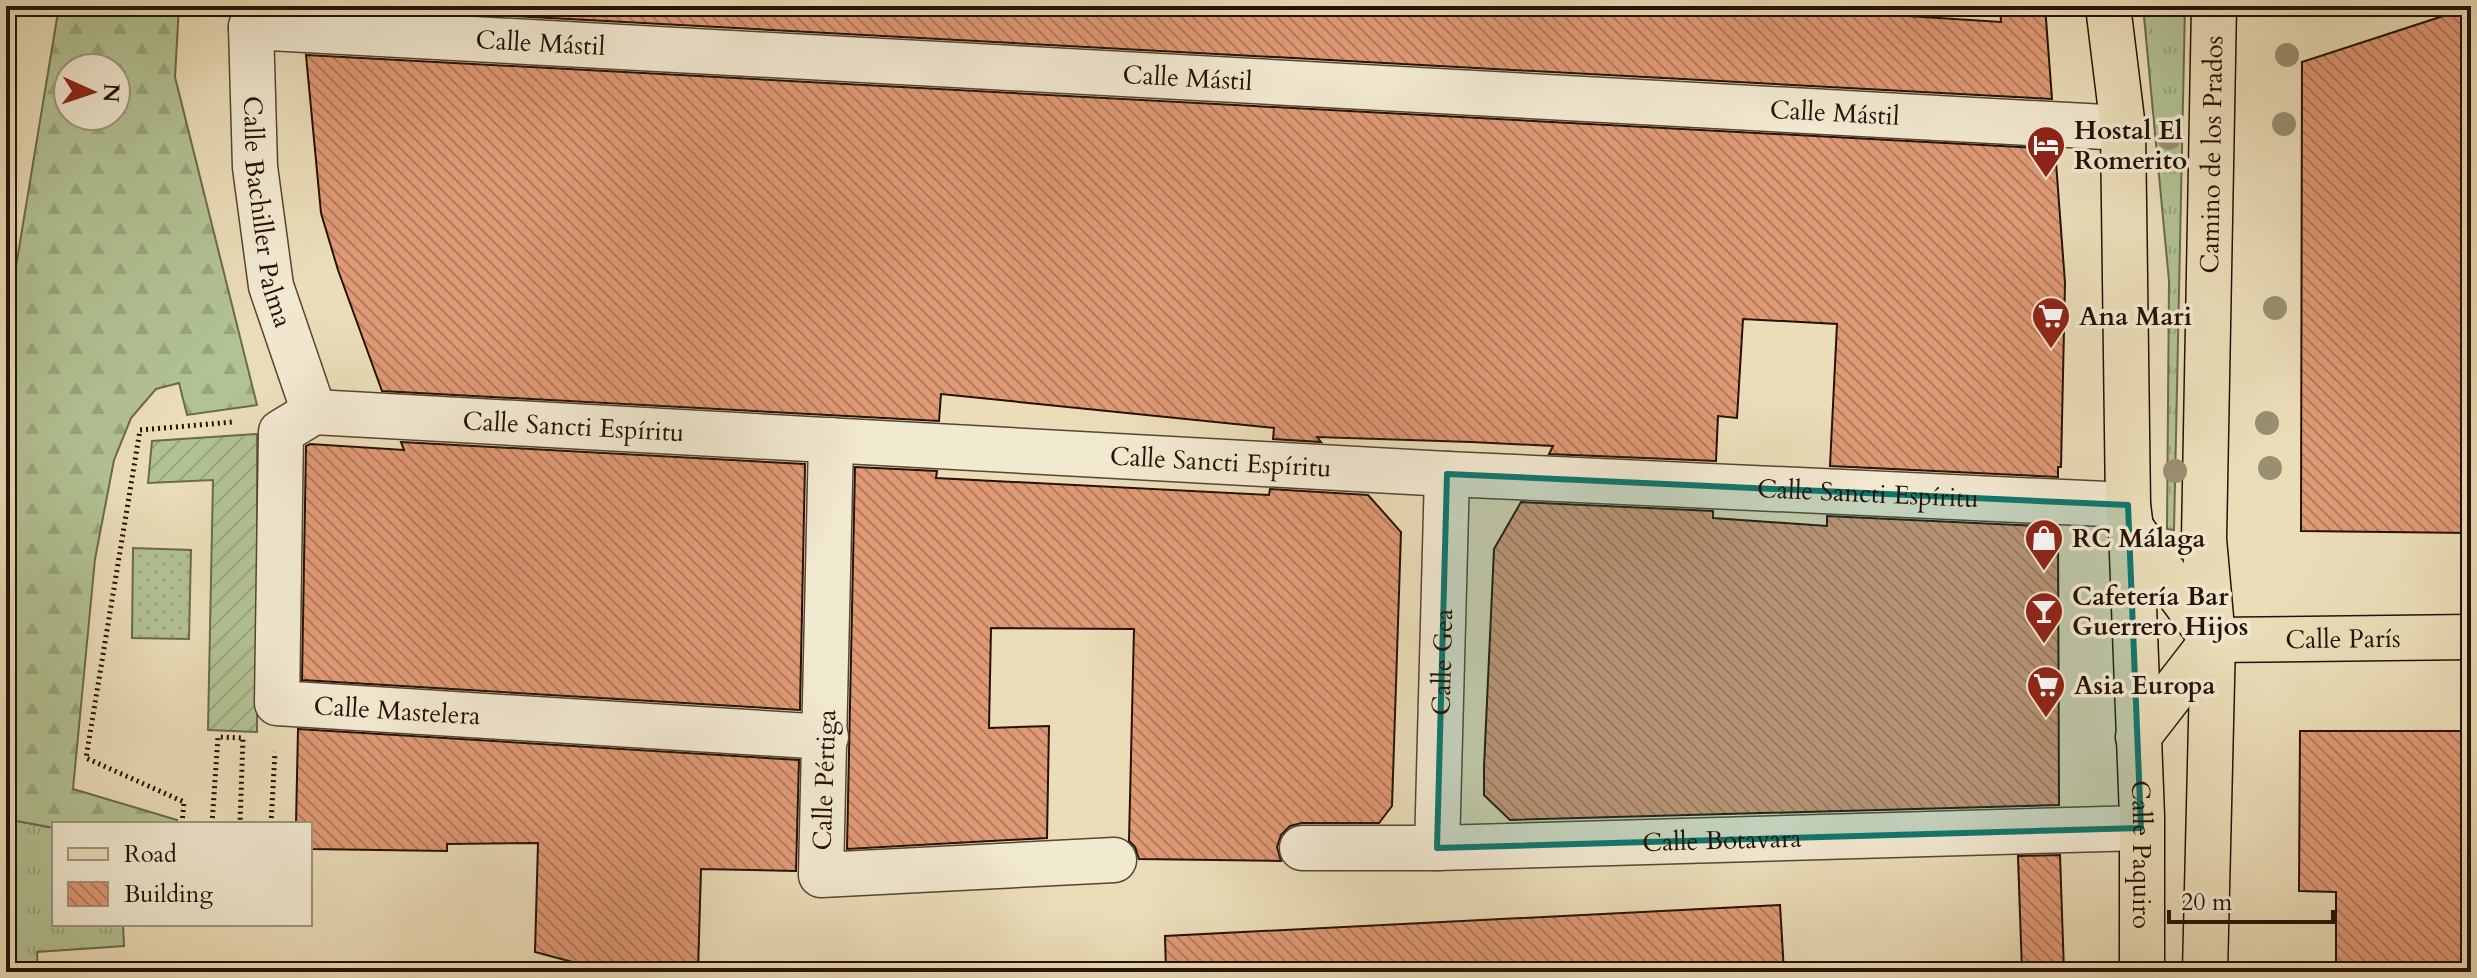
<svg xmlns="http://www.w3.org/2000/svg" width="2477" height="978" font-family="Cardo,serif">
	<defs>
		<pattern id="grass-tufts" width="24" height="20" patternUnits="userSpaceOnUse" patternTransform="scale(2)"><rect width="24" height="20" fill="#b2c293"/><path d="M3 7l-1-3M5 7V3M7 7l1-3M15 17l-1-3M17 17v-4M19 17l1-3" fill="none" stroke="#99a67d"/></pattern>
		<pattern id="forest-firs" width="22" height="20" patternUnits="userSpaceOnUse" patternTransform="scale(2)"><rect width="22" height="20" fill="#b2c293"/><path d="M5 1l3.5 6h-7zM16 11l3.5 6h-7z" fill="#99a67d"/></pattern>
		<pattern id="park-dots" width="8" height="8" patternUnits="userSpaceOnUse" patternTransform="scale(2)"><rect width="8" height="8" fill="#b2c293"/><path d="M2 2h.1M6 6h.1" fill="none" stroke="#99a67d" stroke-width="1.8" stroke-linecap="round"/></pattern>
		<pattern id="garden-furrows" width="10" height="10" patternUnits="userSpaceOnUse" patternTransform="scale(2)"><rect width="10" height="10" fill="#b2c293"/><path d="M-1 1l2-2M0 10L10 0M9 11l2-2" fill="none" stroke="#99a67d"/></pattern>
		<pattern id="building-back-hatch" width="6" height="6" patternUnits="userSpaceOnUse" patternTransform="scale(2)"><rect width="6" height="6" fill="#e09975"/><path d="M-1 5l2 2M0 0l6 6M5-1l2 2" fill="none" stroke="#b57b5e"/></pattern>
	</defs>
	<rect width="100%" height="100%" fill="#ebddb8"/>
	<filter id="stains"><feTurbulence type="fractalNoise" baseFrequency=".0025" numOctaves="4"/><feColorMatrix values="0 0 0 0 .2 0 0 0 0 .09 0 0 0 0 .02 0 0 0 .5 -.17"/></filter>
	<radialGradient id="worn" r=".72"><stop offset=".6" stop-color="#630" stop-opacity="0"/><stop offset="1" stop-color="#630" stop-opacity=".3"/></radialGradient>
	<!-- grass -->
	<path fill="url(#grass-tufts)" stroke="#6b6a4c" stroke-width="2" d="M 2143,6 L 2185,6 L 2174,530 L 2167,529 L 2169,281 Z
		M 6,819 L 54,828 L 54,924 L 123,924 L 124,946 L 37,952 L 38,972 L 6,972 Z"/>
	<!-- forest -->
	<path fill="url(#forest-firs)" stroke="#6b6a4c" stroke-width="2" fill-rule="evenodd" d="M 59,6 L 179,6 L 175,77 L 257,405 L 187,415 L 179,383 L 156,389 L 131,418 L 114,460 L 95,559 L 73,789 L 177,820 L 176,824 L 54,824 L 54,828 L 6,819 L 6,327 ZM 68,68 L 116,68 L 116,116 L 68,116 Z"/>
	<!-- park -->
	<path fill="url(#park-dots)" stroke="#6b6a4c" stroke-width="2" d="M 133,548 L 191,550 L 189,639 L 132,638 Z"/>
	<!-- garden -->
	<path fill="url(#garden-furrows)" stroke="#6b6a4c" stroke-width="2" d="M 257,434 L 257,732 L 208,730 L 213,480 L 148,483 L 152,441 Z"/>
	<!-- building -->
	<path fill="url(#building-back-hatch)" stroke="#241205" stroke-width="2" d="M 326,6 L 1909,6 L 1908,16 L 2001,22 L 2000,6 L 2045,6 L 2052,99 Z
		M 2471,7 L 2471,533 L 2301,531 L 2302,62 Z
		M 306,55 L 2055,149 L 2065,283 L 2061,467 L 2058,467 L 2058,477 L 1830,466 L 1837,324 L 1743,319 L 1737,418 L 1718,416 L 1716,461 L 1549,454 L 1553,446 L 1471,442 L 1317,437 L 1321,442 L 1273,439 L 1274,428 L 941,394 L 939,421 L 382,391 L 338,270 L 321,213 Z
		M 401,442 L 805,464 L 800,710 L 302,680 L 306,446 L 310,444 L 404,450 Z
		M 855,467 L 937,471 L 936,478 L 1269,495 L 1270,489 L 1368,495 L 1401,532 L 1392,806 L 1379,823 L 1302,823 L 1290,826 L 1281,835 L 1277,847 L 1281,861 L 1139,859 L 1135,847 L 1129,841 L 1134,629 L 991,628 L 989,728 L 1049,726 L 1047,838 L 847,849 Z
		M 1521,502 L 1713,511 L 1713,518 L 1827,526 L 1827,516 L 2058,527 L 2059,805 L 1510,820 L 1484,795 L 1484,767 L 1494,549 Z
		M 298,729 L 799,760 L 796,871 L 701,869 L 698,972 L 610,972 L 535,952 L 538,843 L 447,844 L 447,851 L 310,849 L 310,824 L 296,824 Z
		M 2300,731 L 2471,731 L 2471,972 L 2336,972 L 2336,892 L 2299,891 Z
		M 2060,855 L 2064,972 L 2022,972 L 2018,856 Z
		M 1780,905 L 1784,972 L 1166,972 L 1165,936 Z"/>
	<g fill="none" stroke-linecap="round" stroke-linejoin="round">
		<!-- minor casing -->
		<g stroke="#564532" stroke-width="47">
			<g id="minor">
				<path id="s1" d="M 258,6 L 251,27 L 255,167 L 271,286 L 314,412"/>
				<path id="s2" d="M 251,27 L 2123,128"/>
				<path id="s3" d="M 314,412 L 1447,474 L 2128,505"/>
				<path id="s4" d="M 314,412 L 281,432 L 277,703 L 826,737"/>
				<path d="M 831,440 L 821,875 L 1114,860"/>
				<path id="s5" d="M 1302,848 L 1437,848 L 2141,828"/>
				<path id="s6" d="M 1437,848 L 1447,474"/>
			</g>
		</g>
		<!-- major casing -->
		<g stroke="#241205" stroke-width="47">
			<g id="major">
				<path id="s7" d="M 2108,6 L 2123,128 L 2128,505 L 2131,528 L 2142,816 L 2142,972"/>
				<path d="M 2131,528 L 2213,640"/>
				<path id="s8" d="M 2213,640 L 2471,637"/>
				<path d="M 2138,737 L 2213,640"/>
				<path id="s9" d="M 2205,972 L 2213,640 L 2204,539 L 2214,6"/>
			</g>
		</g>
		<!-- path -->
		<path stroke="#241205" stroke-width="5" stroke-dasharray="2 4" stroke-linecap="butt" d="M 182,824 L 184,802 L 86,758 L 140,430 L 233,422
			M 212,824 L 218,737 L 243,738 L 240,824
			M 271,824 L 275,752"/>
		<!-- minor -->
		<use href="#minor" stroke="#f2e9d1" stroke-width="44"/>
		<!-- major -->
		<use href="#major" stroke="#ebddb8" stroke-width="44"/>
	</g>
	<!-- trees -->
	<g fill="#998f71">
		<circle cx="2287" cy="55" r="12"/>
		<circle cx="2284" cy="124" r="12"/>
		<circle cx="2169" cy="138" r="12"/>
		<circle cx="2275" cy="308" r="12"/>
		<circle cx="2267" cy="423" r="12"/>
		<circle cx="2270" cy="468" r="12"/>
		<circle cx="2175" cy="471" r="12"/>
	</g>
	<!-- marked area -->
	<path fill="#0f766e" fill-opacity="0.2" stroke="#0f766e" stroke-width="6" stroke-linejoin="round" d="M 1447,474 L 2128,505 L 2141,828 L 1437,848 Z"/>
	<!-- icons -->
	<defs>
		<g id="hotel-pin" transform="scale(2)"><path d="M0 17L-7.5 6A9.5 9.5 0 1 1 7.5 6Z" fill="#8f2418" stroke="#f2e9d1"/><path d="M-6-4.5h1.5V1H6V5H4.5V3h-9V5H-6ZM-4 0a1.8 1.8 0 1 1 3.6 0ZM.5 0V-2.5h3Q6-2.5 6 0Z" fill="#fff"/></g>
		<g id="supermarket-pin" transform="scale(2)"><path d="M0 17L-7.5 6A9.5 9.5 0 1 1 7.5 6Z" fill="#8f2418" stroke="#f2e9d1"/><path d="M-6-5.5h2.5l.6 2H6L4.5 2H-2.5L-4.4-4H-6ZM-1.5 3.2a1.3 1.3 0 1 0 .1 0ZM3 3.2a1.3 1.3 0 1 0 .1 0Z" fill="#fff"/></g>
		<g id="shop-pin" transform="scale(2)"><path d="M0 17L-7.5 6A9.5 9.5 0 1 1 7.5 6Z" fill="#8f2418" stroke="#f2e9d1"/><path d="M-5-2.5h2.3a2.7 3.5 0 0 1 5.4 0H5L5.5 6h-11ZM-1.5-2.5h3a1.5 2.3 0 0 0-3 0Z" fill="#fff"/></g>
		<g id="bar-pin" transform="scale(2)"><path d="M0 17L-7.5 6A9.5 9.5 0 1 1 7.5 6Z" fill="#8f2418" stroke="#f2e9d1"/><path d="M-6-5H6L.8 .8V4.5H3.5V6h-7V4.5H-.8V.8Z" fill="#fff"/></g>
	</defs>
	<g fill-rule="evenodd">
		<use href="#hotel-pin" x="2046" y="145"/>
		<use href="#supermarket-pin" x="2051" y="316"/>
		<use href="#shop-pin" x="2044" y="538"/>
		<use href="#bar-pin" x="2044" y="611"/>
		<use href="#supermarket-pin" x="2046" y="685"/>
	</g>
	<g text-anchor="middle" stroke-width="7" stroke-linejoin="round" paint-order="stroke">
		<!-- street labels -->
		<g font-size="26" fill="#241205" stroke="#f2e9d1">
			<text dy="9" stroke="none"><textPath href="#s2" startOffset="290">Calle Mástil</textPath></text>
			<text dy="9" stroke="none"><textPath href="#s2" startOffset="938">Calle Mástil</textPath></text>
			<text dy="9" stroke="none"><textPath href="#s2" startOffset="1586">Calle Mástil</textPath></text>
			<text dy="9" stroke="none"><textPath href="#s9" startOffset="818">Camino de los Prados</textPath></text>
			<text dy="9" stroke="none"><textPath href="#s1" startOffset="208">Calle Bachiller Palma</textPath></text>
			<text dy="9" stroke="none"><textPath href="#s3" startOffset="260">Calle Sancti Espíritu</textPath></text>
			<text dy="9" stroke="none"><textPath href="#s3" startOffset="908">Calle Sancti Espíritu</textPath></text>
			<text dy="9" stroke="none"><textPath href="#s3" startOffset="1556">Calle Sancti Espíritu</textPath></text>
			<text dy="9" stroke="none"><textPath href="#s8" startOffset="130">Calle París</textPath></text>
			<text dy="9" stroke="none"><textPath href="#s6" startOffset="186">Calle Gea</textPath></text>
			<text dy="9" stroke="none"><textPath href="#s4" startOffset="430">Calle Mastelera</textPath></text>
			<text transform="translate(824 780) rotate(-88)" y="9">Calle Pértiga</text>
			<text dy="9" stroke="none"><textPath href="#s5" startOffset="420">Calle Botavara</textPath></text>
			<text dy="9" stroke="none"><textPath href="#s7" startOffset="850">Calle Paquiro</textPath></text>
		</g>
		<!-- poi labels -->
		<g font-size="26" font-weight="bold" fill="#241205" stroke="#f2e9d1" text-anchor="start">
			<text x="2074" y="139">Hostal El<tspan x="2074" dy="30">Romerito</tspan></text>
			<text x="2079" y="325">Ana Mari</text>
			<text x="2072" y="547">RC Málaga</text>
			<text x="2072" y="605">Cafetería Bar<tspan x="2072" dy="30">Guerrero Hijos</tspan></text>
			<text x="2074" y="694">Asia Europa</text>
		</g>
	</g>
	<!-- margin -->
	<rect width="2477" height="978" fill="none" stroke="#ebddb8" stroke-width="32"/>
	<rect x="8" y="8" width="2461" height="962" fill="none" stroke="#241205" stroke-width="4"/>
	<rect x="16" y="16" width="2445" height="946" fill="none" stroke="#241205" stroke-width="2"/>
	<!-- legend -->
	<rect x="52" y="822" width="260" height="104" fill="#f2e9d1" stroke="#a0937f" stroke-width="2"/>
	<rect x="68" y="848" width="40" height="12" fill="#ebddb8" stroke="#a0937f" stroke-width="2"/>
	<text x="124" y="862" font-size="24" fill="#241205">Road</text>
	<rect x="68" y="882" width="40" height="24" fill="url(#building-back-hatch)" stroke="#a0937f" stroke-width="2"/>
	<text x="124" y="902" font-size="24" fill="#241205">Building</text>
	<!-- north arrow -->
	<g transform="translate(92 92) rotate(93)"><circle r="38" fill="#f2e9d1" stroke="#a0937f" stroke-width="2"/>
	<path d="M0-6L14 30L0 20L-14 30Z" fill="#8f2418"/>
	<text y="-12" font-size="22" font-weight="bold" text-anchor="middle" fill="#241205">N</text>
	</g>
	<!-- scale -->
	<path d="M2169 910v12h164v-12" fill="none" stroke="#241205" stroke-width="4"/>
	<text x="2181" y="910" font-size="24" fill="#241205" stroke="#f2e9d1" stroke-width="6" paint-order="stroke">20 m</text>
	<rect width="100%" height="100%" filter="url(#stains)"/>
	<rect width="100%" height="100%" fill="url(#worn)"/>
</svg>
